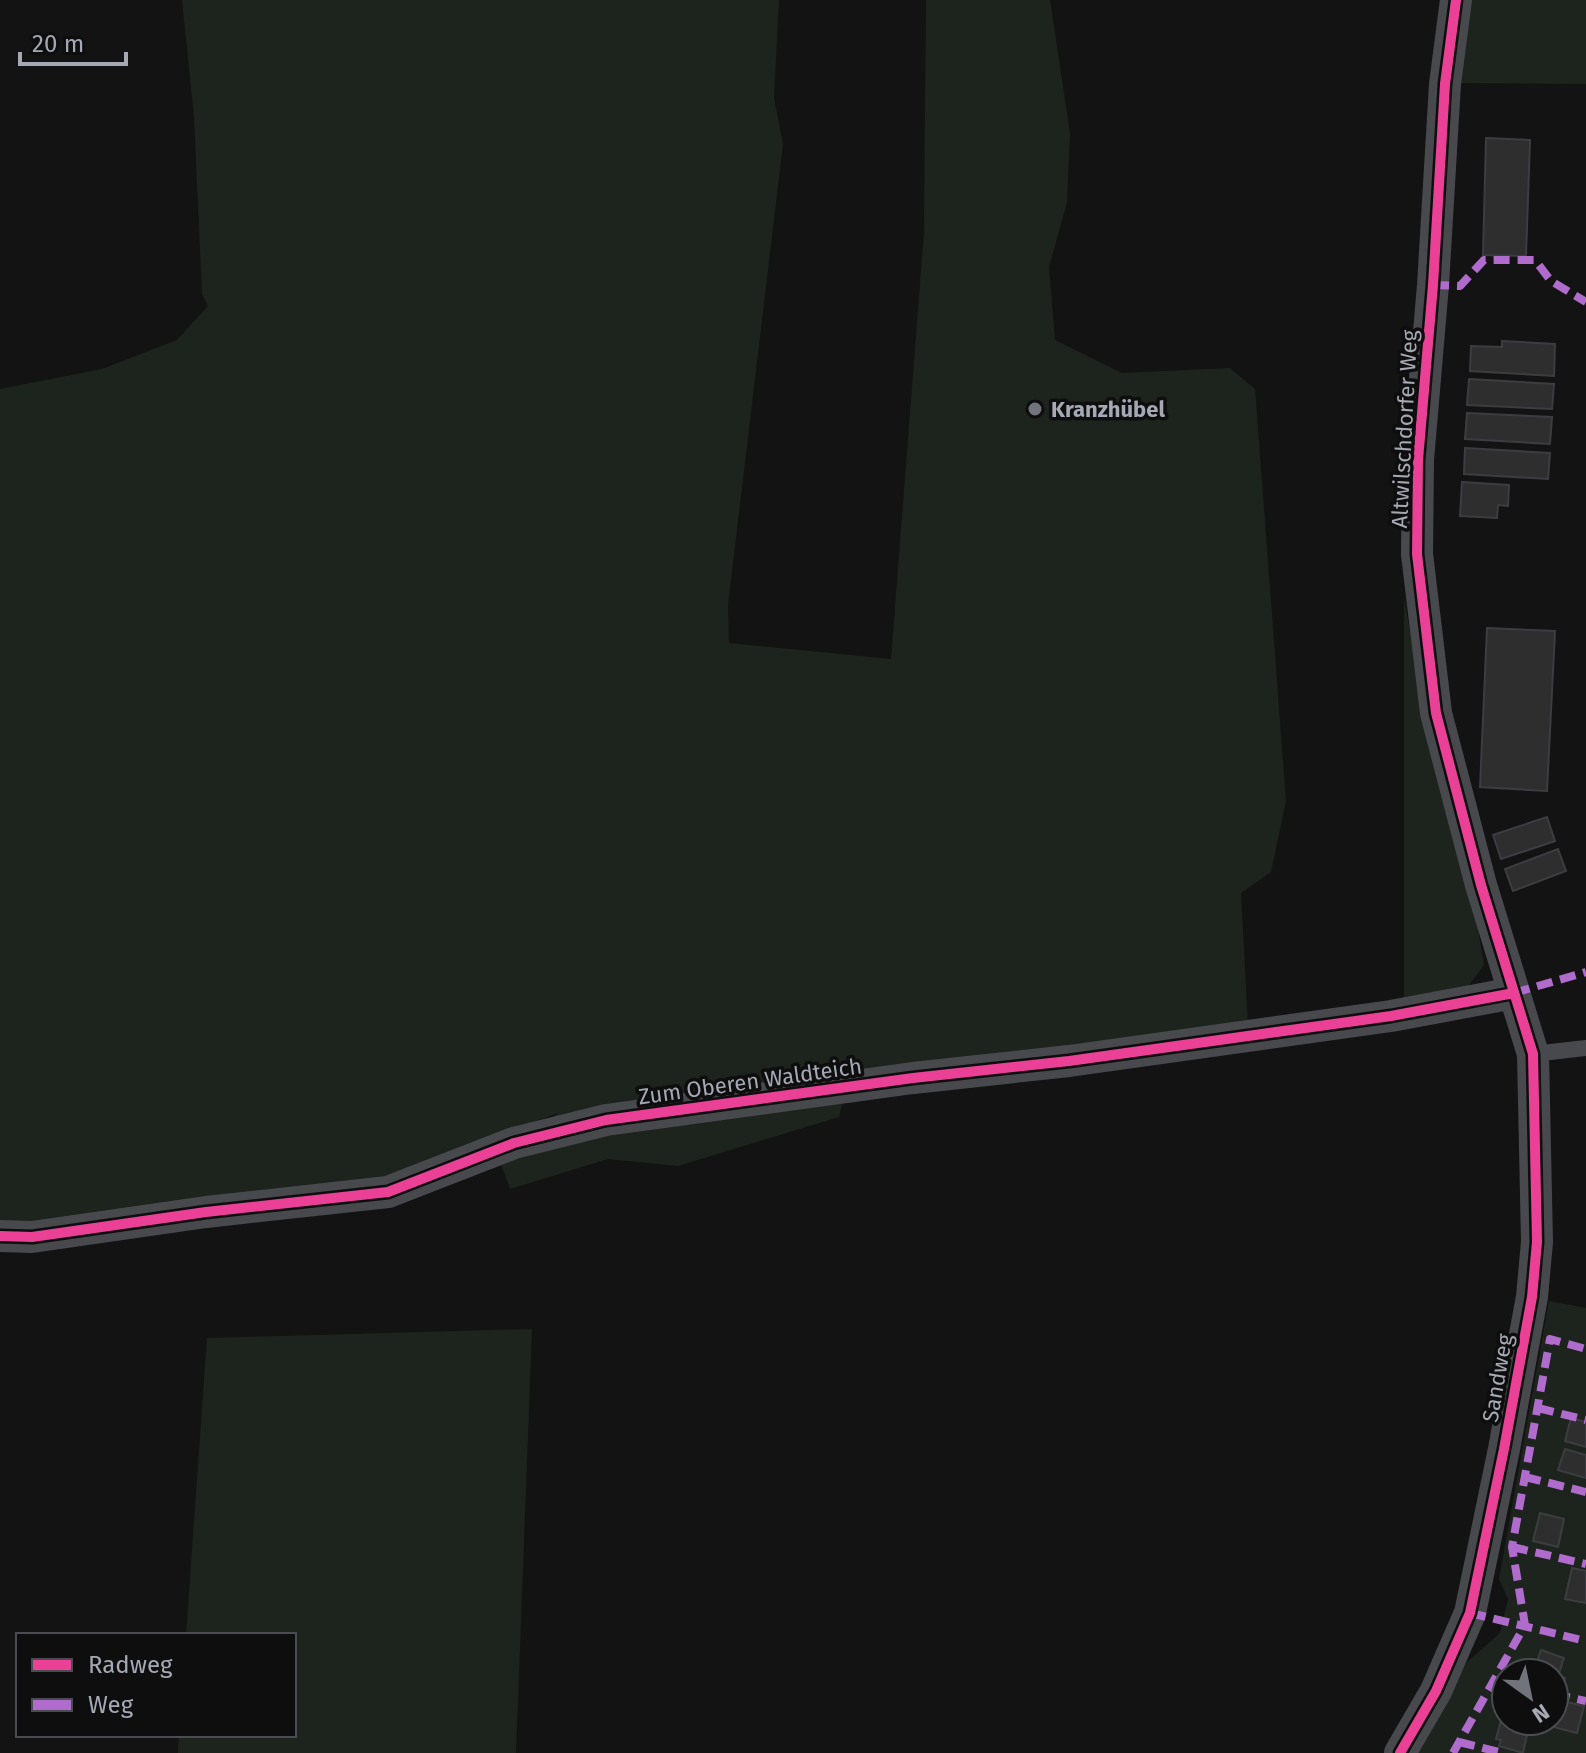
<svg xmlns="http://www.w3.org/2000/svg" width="1586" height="1753" font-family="'Fira Sans',sans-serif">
	<rect width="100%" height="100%" fill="#131314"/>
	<!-- green -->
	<path fill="#1d241e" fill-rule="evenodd" d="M 182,0 L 779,0 L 774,98 L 783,144 L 728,605 L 729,643 L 891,659 L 924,232 L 926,0 L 1050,0 L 1070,133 L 1067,202 L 1049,267 L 1055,340 L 1122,373 L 1230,368 L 1255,389 L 1286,801 L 1271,872 L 1241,893 L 1248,1025 L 848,1080 L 839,1117 L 678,1166 L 608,1159 L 510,1189 L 501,1164 L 558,1113 L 375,1181 L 0,1225 L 0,389 L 102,369 L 177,340 L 208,306 L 202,294 L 194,117 Z
		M 1470,0 L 1586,0 L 1586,84 L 1458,83 Z
		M 1404,597 L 1423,708 L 1468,868 L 1484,965 L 1464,992 L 1404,1005 Z
		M 1549,1301 L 1586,1308 L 1586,1753 L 1413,1753 L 1467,1662 L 1500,1633 L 1508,1599 L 1499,1579 ZM 1506,1673 L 1554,1673 L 1554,1721 L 1506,1721 Z
		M 532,1329 L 516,1753 L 178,1753 L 179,1735 L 294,1735 L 294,1635 L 186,1635 L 207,1338 Z"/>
	<!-- building -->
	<path fill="#2e2e2f" stroke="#3c3d40" stroke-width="2" d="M 1486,138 L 1530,140 L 1526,256 L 1483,255 Z
		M 1502,341 L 1555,344 L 1554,376 L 1470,371 L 1471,346 L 1502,347 Z
		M 1469,379 L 1554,384 L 1552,409 L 1467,405 Z
		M 1467,413 L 1552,417 L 1550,444 L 1465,439 Z
		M 1465,448 L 1550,453 L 1548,479 L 1464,474 Z
		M 1462,482 L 1509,485 L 1508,506 L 1498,505 L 1497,518 L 1460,516 Z
		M 1487,628 L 1555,631 L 1547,791 L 1480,787 Z
		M 1547,817 L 1555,841 L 1501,859 L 1493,835 Z
		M 1558,849 L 1566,871 L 1513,891 L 1505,869 Z
		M 1571,1418 L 1586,1422 L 1586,1447 L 1565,1441 Z
		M 1565,1449 L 1586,1455 L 1586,1478 L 1558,1470 Z
		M 1540,1513 L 1564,1519 L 1558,1547 L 1533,1541 Z
		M 1572,1568 L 1586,1571 L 1586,1603 L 1565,1599 Z
		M 1541,1650 L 1564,1658 L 1558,1676 L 1565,1678 L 1562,1688 L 1554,1685 L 1554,1673 L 1533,1673 Z
		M 1554,1699 L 1584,1706 L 1577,1733 L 1542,1724 L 1543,1721 L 1554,1721 Z
		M 1506,1702 L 1506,1721 L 1530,1721 L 1523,1753 L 1499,1746 L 1501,1740 L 1496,1739 Z"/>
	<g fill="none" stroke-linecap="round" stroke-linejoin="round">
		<!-- service -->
		<path stroke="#48494c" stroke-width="16" d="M 1533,1054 L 1586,1048"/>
		<!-- minor -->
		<path stroke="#48494c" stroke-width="32" d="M 0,1236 L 32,1237 L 206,1212 L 388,1192 L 514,1143 L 606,1120 L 913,1078 L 1069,1061 L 1391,1016 L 1514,993
			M 1400,1753 L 1436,1691 L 1470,1613 L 1504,1449 L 1532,1297 L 1537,1242 L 1533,1054 L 1481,885 L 1436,713 L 1417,554 L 1418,460 L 1433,285 L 1445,84 L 1456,0"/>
		<!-- quiet -->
		<path stroke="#b06ccc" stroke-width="8" stroke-dasharray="16 8" stroke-linecap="butt" d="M 1433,285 L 1460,286 L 1484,260 L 1535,260 L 1551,281 L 1586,302
			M 1514,993 L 1586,972
			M 1538,1408 L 1586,1420
			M 1525,1477 L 1586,1492
			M 1512,1547 L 1586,1564
			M 1470,1613 L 1586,1641
			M 1554,1694 L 1586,1701
			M 1459,1742 L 1503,1753
			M 1453,1753 L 1525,1625 L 1512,1547 L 1550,1339 L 1586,1349"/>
		<!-- cycleway casing -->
		<g stroke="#0e0e0f" stroke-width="15">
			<path id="cycleway" d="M 0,1236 L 32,1237 L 206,1212 L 388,1192 L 514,1143 L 606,1120 L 913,1078 L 1069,1061 L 1391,1016 L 1514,993
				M 1400,1753 L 1436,1691 L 1470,1613 L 1504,1449 L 1532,1297 L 1537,1242 L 1533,1054 L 1481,885 L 1436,713 L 1417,554 L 1418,460 L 1433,285 L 1445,84 L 1456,0"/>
		</g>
		<!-- cycleway -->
		<use href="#cycleway" stroke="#ea4096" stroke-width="10"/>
	</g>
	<!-- markers -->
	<circle fill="#72747c" stroke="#0e0e0f" stroke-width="3" cx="1035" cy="409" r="8"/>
	<g text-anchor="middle" stroke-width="7" stroke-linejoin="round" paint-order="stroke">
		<!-- poi labels -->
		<g font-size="22" font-weight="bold" fill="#a5a9b4" stroke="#0e0e0f" text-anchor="start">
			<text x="1051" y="417">Kranzhübel</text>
		</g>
		<!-- street labels -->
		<g font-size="22" fill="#a5a9b4" stroke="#0e0e0f">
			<text transform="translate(1404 429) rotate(-87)" y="8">Altwilschdorfer Weg</text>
			<text transform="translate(750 1081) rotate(-8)" y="8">Zum Oberen Waldteich</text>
			<text transform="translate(1497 1378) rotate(-80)" y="8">Sandweg</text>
		</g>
	</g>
	<!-- legend -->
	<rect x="16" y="1633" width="280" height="104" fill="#0e0e0f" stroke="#4a4c51" stroke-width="2"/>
	<rect x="32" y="1659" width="40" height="12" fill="#ea4096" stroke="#4a4c51" stroke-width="2"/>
	<text x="88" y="1673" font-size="24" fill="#a5a9b4">Radweg</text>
	<rect x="32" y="1699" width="40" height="12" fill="#b06ccc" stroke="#4a4c51" stroke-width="2"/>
	<text x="88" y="1713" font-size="24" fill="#a5a9b4">Weg</text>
	<!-- north arrow -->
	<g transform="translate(1530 1697) rotate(147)"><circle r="38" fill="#0e0e0f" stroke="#4a4c51" stroke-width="2"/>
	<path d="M0-6L14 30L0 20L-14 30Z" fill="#72747c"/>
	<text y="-12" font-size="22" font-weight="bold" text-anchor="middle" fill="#a5a9b4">N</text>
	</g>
	<!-- scale -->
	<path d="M20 52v12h106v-12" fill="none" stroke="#a5a9b4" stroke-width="4"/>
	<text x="32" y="52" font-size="24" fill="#a5a9b4" stroke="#0e0e0f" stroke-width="6" paint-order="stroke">20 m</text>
</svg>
